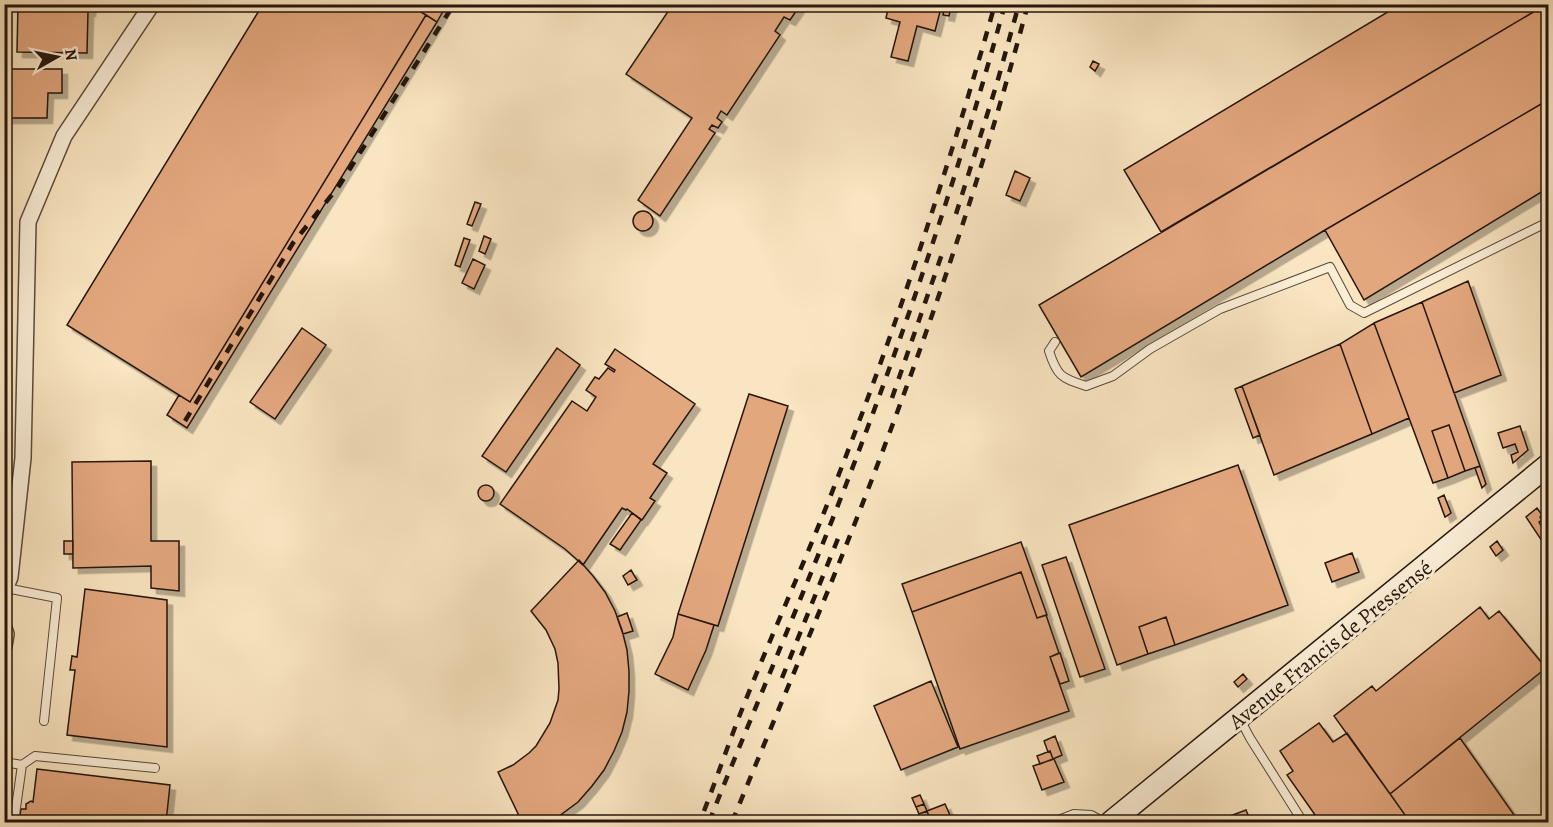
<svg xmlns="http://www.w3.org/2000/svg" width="1553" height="827" font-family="Alegreya,serif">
	<defs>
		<filter id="shadow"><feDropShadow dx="5.5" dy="5.5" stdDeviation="0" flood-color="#0004"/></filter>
	</defs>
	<rect width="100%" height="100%" fill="#f9e5c1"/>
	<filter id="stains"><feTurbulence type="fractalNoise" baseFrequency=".00333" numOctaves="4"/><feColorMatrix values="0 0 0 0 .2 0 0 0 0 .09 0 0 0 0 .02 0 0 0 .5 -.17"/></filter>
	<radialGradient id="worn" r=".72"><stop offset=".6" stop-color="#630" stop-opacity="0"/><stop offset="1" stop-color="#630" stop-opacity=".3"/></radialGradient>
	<!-- building -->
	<path fill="#e3a77e" stroke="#25160c" stroke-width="1.5" filter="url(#shadow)" d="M 18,4 L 91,4 L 90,11 L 88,11 L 87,53 L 17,52 Z
		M 263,4 L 408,4 L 426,15 L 190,402 L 67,325 Z
		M 412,4 L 447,4 L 437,22 L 411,6 Z
		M 673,4 L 801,4 L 790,20 L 784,17 L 775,31 L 780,35 L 727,115 L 721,111 L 717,118 L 722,122 L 718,128 L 712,125 L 709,129 L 715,133 L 660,216 L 638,200 L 692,118 L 626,74 Z
		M 889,4 L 942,4 L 935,31 L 917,26 L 908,61 L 891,57 L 900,22 L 886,18 Z
		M 1401,4 L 1547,4 L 1161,232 L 1124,170 Z
		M 1547,4 L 1548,4 L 1548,100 L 1325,230 L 1081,377 L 1039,305 Z
		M 945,5 L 951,7 L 949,16 L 943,15 Z
		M 426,15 L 437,22 L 187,428 L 167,415 L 179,395 L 190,402 Z
		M 1093,61 L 1099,64 L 1095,71 L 1090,67 Z
		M 4,69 L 62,69 L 62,93 L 48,93 L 47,118 L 4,118 Z
		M 1548,100 L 1548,188 L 1364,300 L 1325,230 Z
		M 1015,171 L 1030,178 L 1020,201 L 1006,195 Z
		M 475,202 L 481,204 L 472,226 L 467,224 Z
		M633 221a10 10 0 1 1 20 0a10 10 0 1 1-20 0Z
		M 484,236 L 491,239 L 485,254 L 479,251 Z
		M 464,238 L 470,240 L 460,267 L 455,265 Z
		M 473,259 L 485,265 L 474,289 L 462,283 Z
		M 1468,281 L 1501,375 L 1454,393 L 1422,302 Z
		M 1422,302 L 1480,466 L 1465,471 L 1449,425 L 1432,431 L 1448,478 L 1433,483 L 1374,323 Z
		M 1374,323 L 1409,418 L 1372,434 L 1340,344 Z
		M 302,328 L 326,345 L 275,419 L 250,402 Z
		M 1340,344 L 1372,434 L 1274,475 L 1242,386 Z
		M 557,348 L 580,365 L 506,472 L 482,456 Z
		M 615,349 L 695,404 L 653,464 L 667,473 L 650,498 L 655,501 L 642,520 L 627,509 L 626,510 L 622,508 L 583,565 L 565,549 L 500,504 L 572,401 L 587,411 L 596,397 L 586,390 L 595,377 L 599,379 L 608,368 L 614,372 L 615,370 L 605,364 Z
		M 1242,386 L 1260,435 L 1253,438 L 1235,389 Z
		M 749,394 L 788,406 L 718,626 L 678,614 Z
		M 1449,425 L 1465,471 L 1448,478 L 1432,431 Z
		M 1520,426 L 1528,450 L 1513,463 L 1511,455 L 1518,452 L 1515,444 L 1503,448 L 1498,433 Z
		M 151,461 L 151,541 L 179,541 L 179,591 L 151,588 L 151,566 L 73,568 L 72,462 Z
		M 1238,465 L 1288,605 L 1175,645 L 1166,617 L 1139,627 L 1148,654 L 1117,665 L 1069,525 Z
		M 1480,466 L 1486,484 L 1482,488 L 1475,468 Z
		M478 493a8 8 0 1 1 16 0a8 8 0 1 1-16 0Z
		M 1444,495 L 1451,513 L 1445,517 L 1438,498 Z
		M 1537,508 L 1542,515 L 1540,517 L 1542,520 L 1539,522 L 1544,531 L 1548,528 L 1548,550 L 1526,517 Z
		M 632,513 L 641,520 L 620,550 L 610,544 Z
		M 64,541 L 73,541 L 73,554 L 64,554 Z
		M 1497,541 L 1503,550 L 1496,556 L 1490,547 Z
		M 1021,542 L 1047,615 L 1037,618 L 1021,572 L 912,612 L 902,584 Z
		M 1352,553 L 1359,572 L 1332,582 L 1325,563 Z
		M 1066,557 L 1105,669 L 1080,677 L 1042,565 Z
		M 579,560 L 593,576 L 605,592 L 615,611 L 622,630 L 627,650 L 629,671 L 629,691 L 627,712 L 622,732 L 614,751 L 604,770 L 592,786 L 578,802 L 551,822 L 522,822 L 498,772 L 513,765 L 529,753 L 536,746 L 550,723 L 558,700 L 559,689 L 558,663 L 555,649 L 546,630 L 531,611 Z
		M 631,570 L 637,580 L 628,585 L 623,576 Z
		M 1021,572 L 1037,618 L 1046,615 L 1059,653 L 1050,657 L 1069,711 L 960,749 L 912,612 Z
		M 85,589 L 167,600 L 167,747 L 67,735 L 75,670 L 70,670 L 72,656 L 77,657 Z
		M 1480,607 L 1489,619 L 1499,611 L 1546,668 L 1390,794 L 1334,716 L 1372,686 L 1376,691 Z
		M 627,613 L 633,631 L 623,634 L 617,617 Z
		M 678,614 L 714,625 L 706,650 L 688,690 L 655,674 L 673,637 Z
		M 1166,617 L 1175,645 L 1148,654 L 1139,627 Z
		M 1060,653 L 1069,681 L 1060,684 L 1050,657 Z
		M 1243,674 L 1247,679 L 1238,687 L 1234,682 Z
		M 931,681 L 958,747 L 901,770 L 874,706 Z
		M 1319,723 L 1333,742 L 1347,733 L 1410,822 L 1320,822 L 1287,775 L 1293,771 L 1280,751 Z
		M 1055,736 L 1062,755 L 1053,759 L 1050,751 L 1048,752 L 1044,741 Z
		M 1460,738 L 1519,822 L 1410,822 L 1390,794 Z
		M 1050,751 L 1053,759 L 1040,764 L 1037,756 Z
		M 1054,759 L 1064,782 L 1042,790 L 1033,766 Z
		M 37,769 L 170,785 L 166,822 L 19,822 L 21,809 L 26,809 L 26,804 L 31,801 L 33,802 Z
		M 920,795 L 924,804 L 916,807 L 912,798 Z
		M 924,804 L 927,811 L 919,814 L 916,807 Z
		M 945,804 L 953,822 L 931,822 L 927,811 Z
		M 1246,810 L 1251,822 L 1214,822 Z
		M 562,815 L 565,822 L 551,822 Z"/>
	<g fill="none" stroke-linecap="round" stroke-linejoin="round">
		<!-- lane casing -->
		<g stroke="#5a4a39" stroke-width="10">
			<path id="lane" d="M 1055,342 L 1049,351 C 1057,376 1061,378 1086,386 L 1113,376 L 1150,349 L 1220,309 L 1330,267 L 1350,305 L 1364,313 L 1548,222
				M 6,588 L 57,598 L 44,721
				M 1240,719 L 1250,738 L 1303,822
				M 4,762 L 22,765 L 35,756 L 155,768
				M 14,822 L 22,765
				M 1053,822 L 1074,814 L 1091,815 L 1104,822"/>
		</g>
		<!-- street casing -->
		<g stroke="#5a4a39" stroke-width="18">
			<path id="street" d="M 4,592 L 10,577 L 23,458 L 28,222 L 64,136 L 152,4
				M 4,628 L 6,634 L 4,646"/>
		</g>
		<!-- secondary casing -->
		<g stroke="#25160c" stroke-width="24">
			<path id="secondary" d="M 1111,822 L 1548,465"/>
		</g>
		<!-- lane -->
		<use href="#lane" stroke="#fbeed7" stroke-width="8"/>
		<!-- street -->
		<use href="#street" stroke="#fbeed7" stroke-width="15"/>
		<!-- secondary -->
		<use href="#secondary" stroke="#fbeed7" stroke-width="21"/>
		<!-- rail -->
		<path stroke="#25160c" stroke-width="4.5" stroke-dasharray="10 10" stroke-linecap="butt" d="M 956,214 L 997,83 L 1019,4
			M 892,398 L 943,251
			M 185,421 L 293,243 L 339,186 L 454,4
			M 782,678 L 839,536
			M 704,811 C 716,780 727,748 739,717 C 771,635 808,556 839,474 C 899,320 950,163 995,4
			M 709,822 C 754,709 803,596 847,482 C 907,326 961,166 1005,4
			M 732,822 C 764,744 797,666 829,588 C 906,398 975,203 1028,4"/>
	</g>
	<g text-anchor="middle" stroke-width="6" stroke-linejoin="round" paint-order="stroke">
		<!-- street labels -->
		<g font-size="22" fill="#25160c" stroke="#fbeed7">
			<text transform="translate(1330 644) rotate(-39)" y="8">Avenue Francis de Pressensé</text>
		</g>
	</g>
	<!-- margin -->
	<rect width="1553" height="827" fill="none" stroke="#f9e5c1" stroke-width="24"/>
	<rect x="6" y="6" width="1541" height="815" fill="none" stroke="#25160c" stroke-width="3"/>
	<rect x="12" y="12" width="1529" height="803" fill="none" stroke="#25160c" stroke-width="1.5"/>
	<!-- north arrow -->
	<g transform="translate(57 57) rotate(81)" stroke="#fbeed7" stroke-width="4.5" paint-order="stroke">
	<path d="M0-4.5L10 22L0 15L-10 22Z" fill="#25160c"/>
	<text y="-9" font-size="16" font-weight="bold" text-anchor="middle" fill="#25160c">N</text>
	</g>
	<rect width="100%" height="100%" filter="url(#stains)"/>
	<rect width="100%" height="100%" fill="url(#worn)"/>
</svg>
